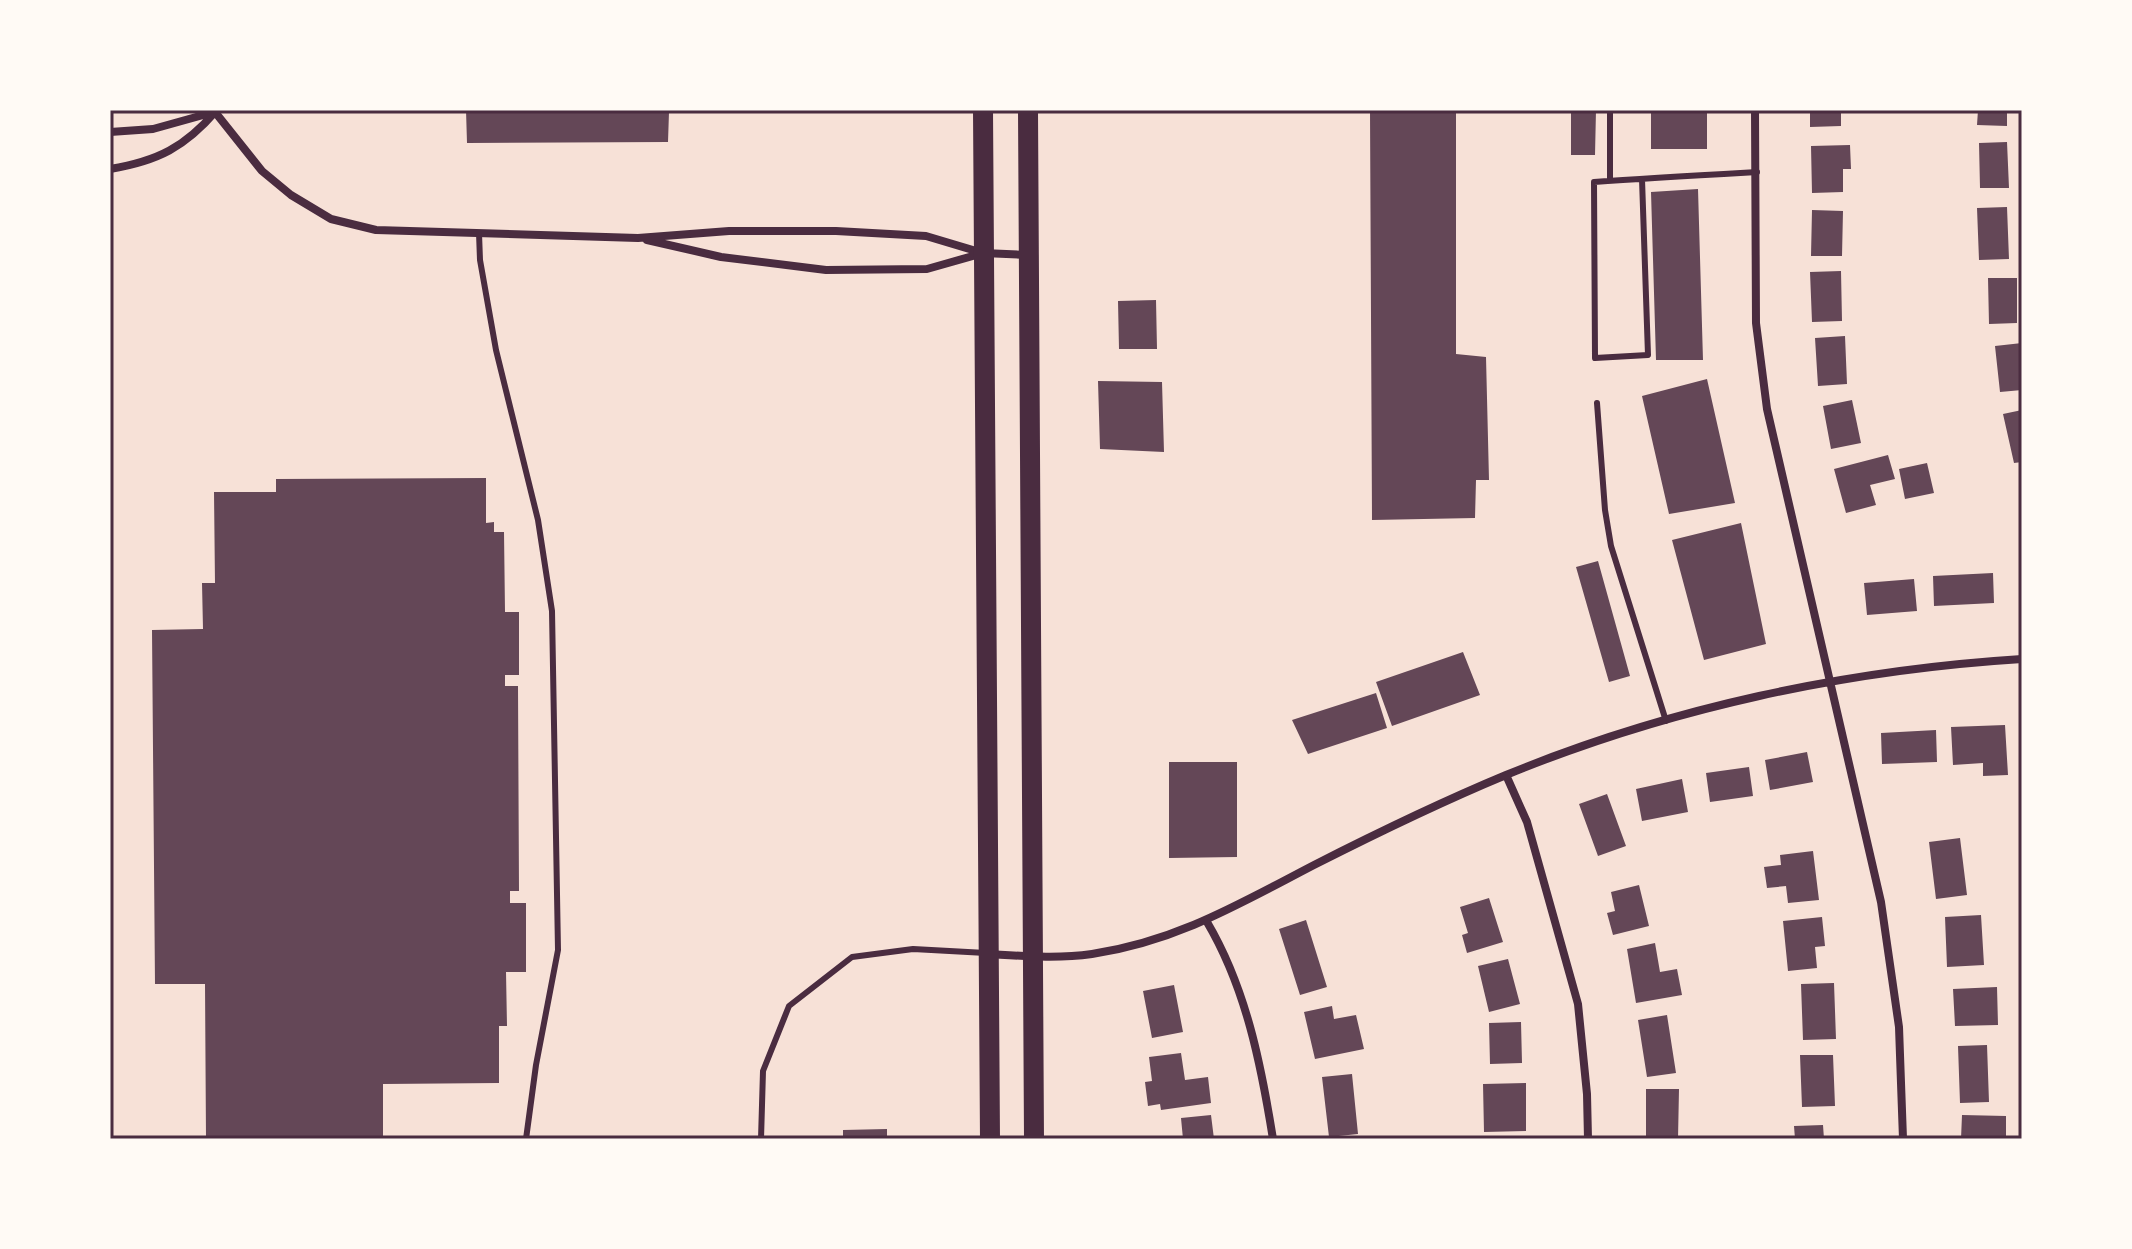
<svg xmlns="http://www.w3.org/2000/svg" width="2132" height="1249" font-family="Signika,sans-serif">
	<rect width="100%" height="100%" fill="#f7e1d7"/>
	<!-- building -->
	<path fill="#644757" d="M 466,110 L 667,110 L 669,112 L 668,142 L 467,143 Z
		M 1370,110 L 1456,110 L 1456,354 L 1486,357 L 1489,480 L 1476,480 L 1475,518 L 1372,520 Z
		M 1571,110 L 1596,110 L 1595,155 L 1571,155 Z
		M 1651,110 L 1707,110 L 1707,149 L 1651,149 Z
		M 1810,110 L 1841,110 L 1841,126 L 1810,127 Z
		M 1978,110 L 2007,110 L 2007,126 L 1977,125 Z
		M 2007,142 L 2009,188 L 1980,188 L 1979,143 Z
		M 1850,145 L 1851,169 L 1843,169 L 1843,192 L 1812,193 L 1811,146 Z
		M 1698,189 L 1703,360 L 1656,360 L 1651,192 Z
		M 2007,207 L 2009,259 L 1979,260 L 1977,208 Z
		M 1812,210 L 1843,211 L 1842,256 L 1811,256 Z
		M 1841,271 L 1842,321 L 1812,322 L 1810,272 Z
		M 1988,278 L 2017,278 L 2017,323 L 1989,324 Z
		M 1156,300 L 1157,349 L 1119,349 L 1118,301 Z
		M 1845,336 L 1847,384 L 1818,386 L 1815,338 Z
		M 2022,343 L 2022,390 L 2000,392 L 1995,346 Z
		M 1707,379 L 1735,503 L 1669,514 L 1642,396 Z
		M 1098,381 L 1162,382 L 1164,452 L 1100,449 Z
		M 1852,400 L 1861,443 L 1831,449 L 1823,406 Z
		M 2022,410 L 2022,462 L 2014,463 L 2003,414 Z
		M 1888,455 L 1895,479 L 1870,485 L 1876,505 L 1846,513 L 1834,469 Z
		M 1927,463 L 1934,493 L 1905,499 L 1899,469 Z
		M 486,478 L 486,523 L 494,522 L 494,532 L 504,532 L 505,612 L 519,612 L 519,675 L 505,675 L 505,686 L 518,686 L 519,891 L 510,891 L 510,903 L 526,903 L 526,972 L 506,972 L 507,1026 L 499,1026 L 499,1083 L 383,1084 L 383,1139 L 206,1139 L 205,984 L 155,984 L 152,630 L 203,629 L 202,583 L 215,583 L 214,492 L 276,492 L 276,479 Z
		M 1741,523 L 1766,644 L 1704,660 L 1672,540 Z
		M 1598,561 L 1630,676 L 1609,682 L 1576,567 Z
		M 1993,573 L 1994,603 L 1934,606 L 1933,576 Z
		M 1914,579 L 1917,611 L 1867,615 L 1864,583 Z
		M 1463,652 L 1480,695 L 1392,726 L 1376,682 Z
		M 1376,693 L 1387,728 L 1308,754 L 1292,720 Z
		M 2005,725 L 2008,775 L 1983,776 L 1983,763 L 1953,765 L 1951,727 Z
		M 1936,730 L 1937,762 L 1882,764 L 1881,733 Z
		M 1807,752 L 1813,782 L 1770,790 L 1765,760 Z
		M 1169,762 L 1237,762 L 1237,857 L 1169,858 Z
		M 1749,767 L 1753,796 L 1710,802 L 1706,773 Z
		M 1682,779 L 1688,812 L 1642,821 L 1636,789 Z
		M 1607,794 L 1626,846 L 1598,856 L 1579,804 Z
		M 1960,838 L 1967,895 L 1936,899 L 1929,842 Z
		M 1813,851 L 1819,900 L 1788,903 L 1786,886 L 1767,888 L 1764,867 L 1781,865 L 1780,855 Z
		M 1639,885 L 1649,926 L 1613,935 L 1607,913 L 1615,911 L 1611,892 Z
		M 1489,898 L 1503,942 L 1467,953 L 1462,935 L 1468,933 L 1460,907 Z
		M 1981,915 L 1984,965 L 1947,967 L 1945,917 Z
		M 1822,917 L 1825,946 L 1815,947 L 1817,968 L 1788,971 L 1783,921 Z
		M 1306,920 L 1327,987 L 1300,995 L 1279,929 Z
		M 1655,943 L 1660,972 L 1677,969 L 1682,995 L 1636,1003 L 1627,949 Z
		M 1508,959 L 1520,1004 L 1489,1012 L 1478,966 Z
		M 1834,983 L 1836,1039 L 1803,1040 L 1801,984 Z
		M 1174,985 L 1183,1032 L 1152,1038 L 1143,991 Z
		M 1997,987 L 1998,1025 L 1955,1026 L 1953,989 Z
		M 1332,1006 L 1334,1019 L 1356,1015 L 1364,1049 L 1315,1059 L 1304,1012 Z
		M 1667,1015 L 1676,1073 L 1647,1077 L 1638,1020 Z
		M 1521,1022 L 1522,1063 L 1490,1064 L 1489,1023 Z
		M 1987,1045 L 1989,1102 L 1960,1103 L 1958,1046 Z
		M 1181,1053 L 1185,1080 L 1208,1077 L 1211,1103 L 1161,1110 L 1160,1104 L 1148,1106 L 1145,1082 L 1152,1081 L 1149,1057 Z
		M 1800,1055 L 1833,1055 L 1835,1106 L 1802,1107 Z
		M 1352,1074 L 1358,1134 L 1329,1137 L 1322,1077 Z
		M 1526,1083 L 1526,1131 L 1484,1132 L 1483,1084 Z
		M 1646,1089 L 1679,1089 L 1678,1139 L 1646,1139 Z
		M 1211,1115 L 1214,1139 L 1183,1139 L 1181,1118 Z
		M 1962,1115 L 2006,1116 L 2006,1139 L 1961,1139 Z
		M 1823,1125 L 1824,1139 L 1795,1139 L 1794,1126 Z
		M 887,1129 L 887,1139 L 843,1139 L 843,1130 Z"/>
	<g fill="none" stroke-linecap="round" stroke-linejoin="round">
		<!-- service -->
		<path stroke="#4a2c40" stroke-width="6" d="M 1610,110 L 1610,181
			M 1642,179 L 1648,355 L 1595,358 L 1594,182 C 1648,178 1703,175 1757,172
			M 479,233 L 480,260 L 496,350 L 538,520 L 552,611 L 558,950 L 536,1065 L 526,1139
			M 1597,403 L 1605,510 L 1611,546 L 1666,721
			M 761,1139 L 763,1071 L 789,1006 L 852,957 L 913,949 L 986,953"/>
		<!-- minor -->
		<path stroke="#4a2c40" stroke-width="8" d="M 1755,110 L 1756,323 L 1767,409 L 1881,902 L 1899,1027 L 1903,1139
			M 215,112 L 262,171 L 291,195 L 331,219 L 376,230 L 638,238 L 729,231 L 836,231 L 926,236 L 983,253 L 1027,255
			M 110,132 L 153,129 L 214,112
			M 110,169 C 158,161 185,147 216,111
			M 647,240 L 721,257 L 826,270 L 927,269 L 980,254
			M 1506,775 L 1527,822 L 1578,1004 L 1587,1094 L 1588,1139
			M 1207,922 C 1246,988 1261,1064 1273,1139
			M 989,954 C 1023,956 1057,959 1092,954 C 1177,941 1239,904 1314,865 C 1377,833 1441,802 1506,775 C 1669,708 1846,670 2022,659"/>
		<!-- primary -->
		<path stroke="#4a2c40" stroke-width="20" d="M 983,110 L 990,1139
			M 1028,110 L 1034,1139"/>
	</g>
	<!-- border -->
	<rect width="2132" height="1249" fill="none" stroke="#fffaf5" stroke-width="224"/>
	<rect x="112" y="112" width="1908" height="1025" fill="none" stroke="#4a2c40" stroke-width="3"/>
</svg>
